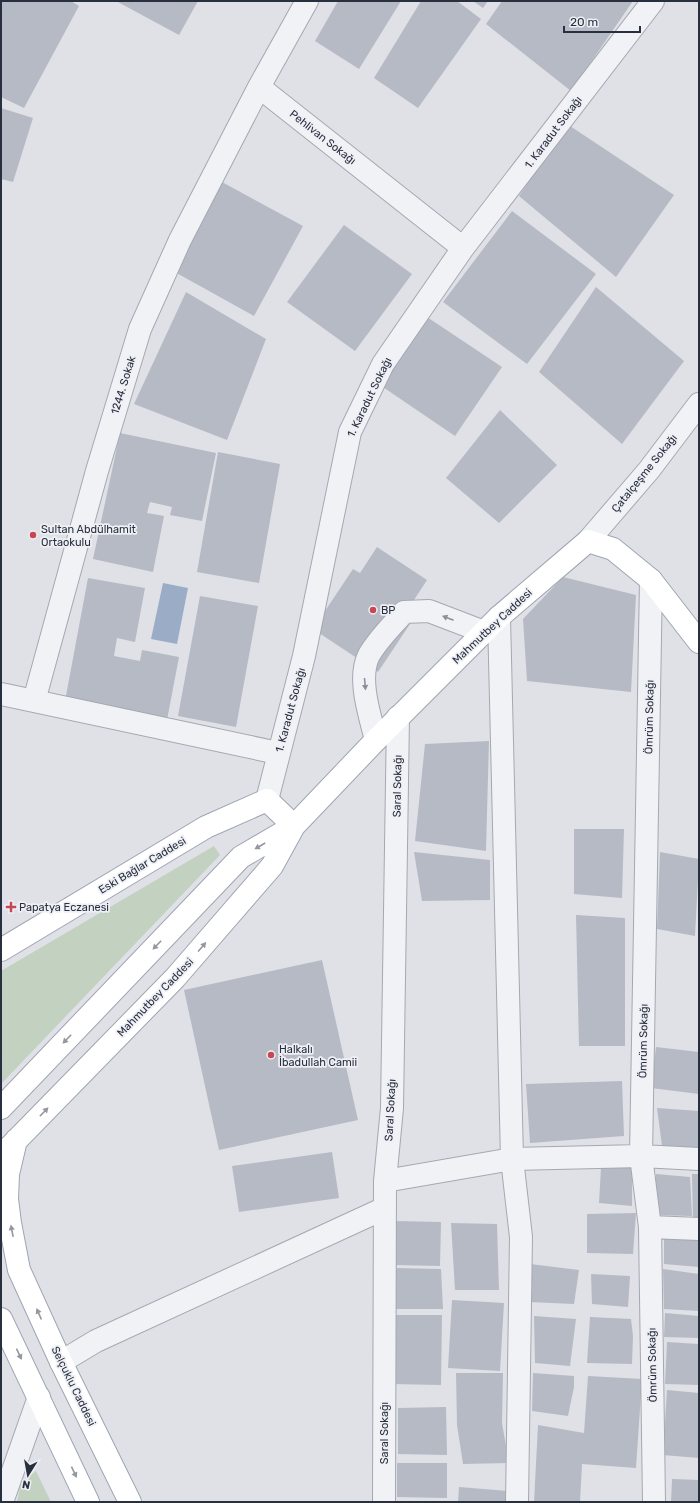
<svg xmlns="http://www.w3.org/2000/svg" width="700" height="1503" font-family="Rubik,sans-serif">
	<rect width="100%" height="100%" fill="#dfe1e7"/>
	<!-- green -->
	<path fill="#c3d1c0" d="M 214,846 L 220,855 L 1,1084 L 1,971 Z
		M 36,1471 L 51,1502 L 17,1502 L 21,1482 Z"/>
	<!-- water -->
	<path fill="#9badc6" d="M 163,583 L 188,588 L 177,644 L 151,639 Z"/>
	<!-- building -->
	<path fill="#b6bac4" d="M 1,1 L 71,1 L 79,6 L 24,108 L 1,97 Z
		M 116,1 L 198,1 L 179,35 Z
		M 338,1 L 401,1 L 359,69 L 315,41 Z
		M 421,1 L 457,1 L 481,19 L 418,108 L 374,78 Z
		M 473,1 L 488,1 L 483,8 Z
		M 502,1 L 633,1 L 571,91 L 486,24 Z
		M 1,108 L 33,118 L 13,182 L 1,179 Z
		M 567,124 L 674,195 L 616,277 L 519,196 Z
		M 222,182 L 303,226 L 254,316 L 173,271 Z
		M 512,211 L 596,274 L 527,364 L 443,302 Z
		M 344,225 L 412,274 L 355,351 L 287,302 Z
		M 596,287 L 684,361 L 622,444 L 539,372 Z
		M 186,292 L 266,339 L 227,440 L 134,404 Z
		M 424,315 L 502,367 L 455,436 L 377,383 Z
		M 500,410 L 557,465 L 499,523 L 446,478 Z
		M 120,433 L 216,453 L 202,521 L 170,515 L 172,507 L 150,502 L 147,513 L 164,516 L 153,572 L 93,559 Z
		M 218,452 L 280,464 L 259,583 L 197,572 Z
		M 377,547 L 427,580 L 410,606 L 418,612 L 378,672 L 313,629 L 353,569 L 360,573 Z
		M 563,577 L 636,595 L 631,692 L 527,681 L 523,619 Z
		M 88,578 L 145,588 L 135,642 L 117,638 L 114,656 L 140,661 L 142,650 L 179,657 L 167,720 L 65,701 Z
		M 200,596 L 258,606 L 236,727 L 178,716 Z
		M 489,741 L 486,851 L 415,841 L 425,744 Z
		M 574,829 L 624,829 L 622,898 L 574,894 Z
		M 414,852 L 490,860 L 490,900 L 422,901 Z
		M 660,852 L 699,859 L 695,936 L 657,929 Z
		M 576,915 L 625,918 L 625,1046 L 579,1046 Z
		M 322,960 L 358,1120 L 219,1150 L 184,990 Z
		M 656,1047 L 699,1052 L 699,1094 L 651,1088 Z
		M 622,1081 L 624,1136 L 530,1143 L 526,1084 Z
		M 657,1108 L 699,1111 L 699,1148 L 662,1146 Z
		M 332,1152 L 339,1198 L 239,1212 L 232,1166 Z
		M 632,1167 L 632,1206 L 599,1203 L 601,1168 Z
		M 656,1174 L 690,1177 L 692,1216 L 655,1215 Z
		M 692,1174 L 699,1174 L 699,1220 L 693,1219 Z
		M 636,1213 L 633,1254 L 587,1253 L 587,1214 Z
		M 394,1221 L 441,1222 L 440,1266 L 393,1265 Z
		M 451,1223 L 497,1224 L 499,1290 L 455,1290 Z
		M 664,1237 L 699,1238 L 699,1267 L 664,1264 Z
		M 530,1264 L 579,1270 L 574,1304 L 529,1302 Z
		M 394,1268 L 441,1269 L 443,1309 L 393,1309 Z
		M 663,1269 L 699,1274 L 699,1311 L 664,1309 Z
		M 591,1274 L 630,1276 L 628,1307 L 592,1304 Z
		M 452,1300 L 504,1303 L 500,1371 L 448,1368 Z
		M 665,1313 L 699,1316 L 699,1338 L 664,1337 Z
		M 392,1315 L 442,1315 L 441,1385 L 392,1384 Z
		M 534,1316 L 576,1319 L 570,1366 L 535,1363 Z
		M 590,1317 L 631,1319 L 633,1336 L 632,1364 L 587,1363 Z
		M 667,1342 L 699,1344 L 699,1385 L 665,1384 Z
		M 456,1373 L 503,1373 L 502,1423 L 509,1463 L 463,1464 L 457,1425 Z
		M 533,1373 L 574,1376 L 574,1387 L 568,1416 L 532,1411 Z
		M 588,1376 L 642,1379 L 636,1468 L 582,1464 L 580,1502 L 534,1502 L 538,1425 L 584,1433 Z
		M 667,1390 L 699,1393 L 699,1458 L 663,1455 Z
		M 446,1407 L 447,1455 L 398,1454 L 398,1408 Z
		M 397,1463 L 447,1463 L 447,1498 L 397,1497 Z
		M 672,1479 L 699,1480 L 699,1502 L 671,1502 Z
		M 459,1487 L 508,1491 L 507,1502 L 458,1502 Z"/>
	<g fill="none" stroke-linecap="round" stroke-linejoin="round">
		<!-- minor casing -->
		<g stroke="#a4a8b1" stroke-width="24">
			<path id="minor" d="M 259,87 L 463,248
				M 588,541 L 649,470 L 699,404
				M 651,580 L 641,1156 L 650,1227 L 654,1502
				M 499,617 L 512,1159 L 521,1237 L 517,1502
				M 1,694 L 278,753
				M 34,701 L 97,471 L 140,329 L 180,240 L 259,87 L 307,1
				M 376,740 C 370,716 357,678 369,655 C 378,639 392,626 404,612 L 429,611 L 484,632
				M 267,800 L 304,656 L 350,432 L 383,364 L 463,248 L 653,1
				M 385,1181 L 512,1159 L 641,1156 L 699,1159
				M 650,1227 L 699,1229
				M 61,1362 L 96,1341 L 385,1208
				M 2,1502 L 39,1397
				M 384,1502 L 385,1181 L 392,1108 L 398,717"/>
		</g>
		<!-- major casing -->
		<g stroke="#9ea5b2" stroke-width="24">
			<path id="major" d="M 1,950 L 206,827 L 267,800 L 294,826
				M 1,1108 L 241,857 L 294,826
				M 16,1140 L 8,1174 L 7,1199 L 10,1223 L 19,1270 L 61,1362 L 130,1502
				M 1,1156 L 175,978 L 272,866 L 294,826 L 376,740 L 499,617 L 588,541 L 613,549 L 651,580 L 699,642
				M 1,1319 L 88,1502"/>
		</g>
		<!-- minor -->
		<use href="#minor" stroke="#f1f2f6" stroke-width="22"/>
		<!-- major -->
		<use href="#major" stroke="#fff" stroke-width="22"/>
	</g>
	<!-- one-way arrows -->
	<defs><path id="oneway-solid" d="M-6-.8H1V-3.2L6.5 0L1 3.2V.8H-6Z"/></defs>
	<g fill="#8c909a">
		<use href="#oneway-solid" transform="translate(448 618) rotate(-159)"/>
		<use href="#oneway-solid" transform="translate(365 684) rotate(85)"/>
	</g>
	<g fill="#94979e">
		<use href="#oneway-solid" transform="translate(260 846) rotate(150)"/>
		<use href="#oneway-solid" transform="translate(157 945) rotate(134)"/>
		<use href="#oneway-solid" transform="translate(202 947) rotate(-49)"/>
		<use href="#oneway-solid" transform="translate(67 1039) rotate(134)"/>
		<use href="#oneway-solid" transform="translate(44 1112) rotate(-46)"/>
		<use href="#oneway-solid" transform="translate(12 1231) rotate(-101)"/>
		<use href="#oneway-solid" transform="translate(39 1314) rotate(-114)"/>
		<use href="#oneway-solid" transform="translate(19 1354) rotate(65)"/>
		<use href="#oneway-solid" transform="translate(74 1472) rotate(65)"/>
	</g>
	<!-- markers -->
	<g fill="#c74852" stroke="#eef0f5" stroke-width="1.5">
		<circle cx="33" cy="535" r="4"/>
		<circle cx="373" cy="610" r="4"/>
		<path d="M9 901h4v4h4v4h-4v4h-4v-4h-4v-4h4z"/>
		<circle cx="271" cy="1055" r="4"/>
	</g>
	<g text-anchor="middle" stroke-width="3.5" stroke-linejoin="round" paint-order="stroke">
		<!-- street labels -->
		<g font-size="11" fill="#282f3e" stroke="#eef0f5">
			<text transform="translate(553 132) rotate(-53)" y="4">1. Karadut Sokağı</text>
			<text transform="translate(323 137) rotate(38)" y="4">Pehlivan Sokağı</text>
			<text transform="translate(123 385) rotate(-73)" y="4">1244. Sokak</text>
			<text transform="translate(369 397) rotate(-64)" y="4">1. Karadut Sokağı</text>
			<text transform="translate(644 473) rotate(-51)" y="4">Çatalçeşme Sokağı</text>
			<text transform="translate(492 626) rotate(-43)" y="4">Mahmutbey Caddesi</text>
			<text transform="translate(290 710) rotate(-75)" y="4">1. Karadut Sokağı</text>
			<text transform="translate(649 717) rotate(-89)" y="4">Ömrüm Sokağı</text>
			<text transform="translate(397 786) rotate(-89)" y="4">Saral Sokağı</text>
			<text transform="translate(142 865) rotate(-31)" y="4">Eski Bağlar Caddesi</text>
			<text transform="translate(155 997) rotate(-46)" y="4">Mahmutbey Caddesi</text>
			<text transform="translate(643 1041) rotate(-89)" y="4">Ömrüm Sokağı</text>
			<text transform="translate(390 1110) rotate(-87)" y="4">Saral Sokağı</text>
			<text transform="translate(652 1365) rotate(-91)" y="4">Ömrüm Sokağı</text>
			<text transform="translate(74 1386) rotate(64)" y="4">Selçuklu Caddesi</text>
			<text transform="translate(384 1433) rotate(-90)" y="4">Saral Sokağı</text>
		</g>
		<!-- poi labels -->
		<g font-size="11" fill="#282f3e" stroke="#eef0f5" text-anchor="start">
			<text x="41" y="533">Sultan Abdülhamit<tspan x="41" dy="13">Ortaokulu</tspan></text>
			<text x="381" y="614">BP</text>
			<text x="19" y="911">Papatya Eczanesi</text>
			<text x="279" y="1053">Halkalı<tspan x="279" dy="13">İbadullah Camii</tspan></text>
		</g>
	</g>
	<!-- border -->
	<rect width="700" height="1503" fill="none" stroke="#282f3e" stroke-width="4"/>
	<!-- north arrow -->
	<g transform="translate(28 1475) rotate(191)" stroke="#eef0f5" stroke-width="3" paint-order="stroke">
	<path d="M0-3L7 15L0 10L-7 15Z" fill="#282f3e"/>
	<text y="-6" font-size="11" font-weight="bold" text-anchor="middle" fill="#282f3e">N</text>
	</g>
	<!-- scale -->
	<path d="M564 26v6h76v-6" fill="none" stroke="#282f3e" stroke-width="2"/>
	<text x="570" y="26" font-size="12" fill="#282f3e" stroke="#eef0f5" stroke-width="3" paint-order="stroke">20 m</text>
</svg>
